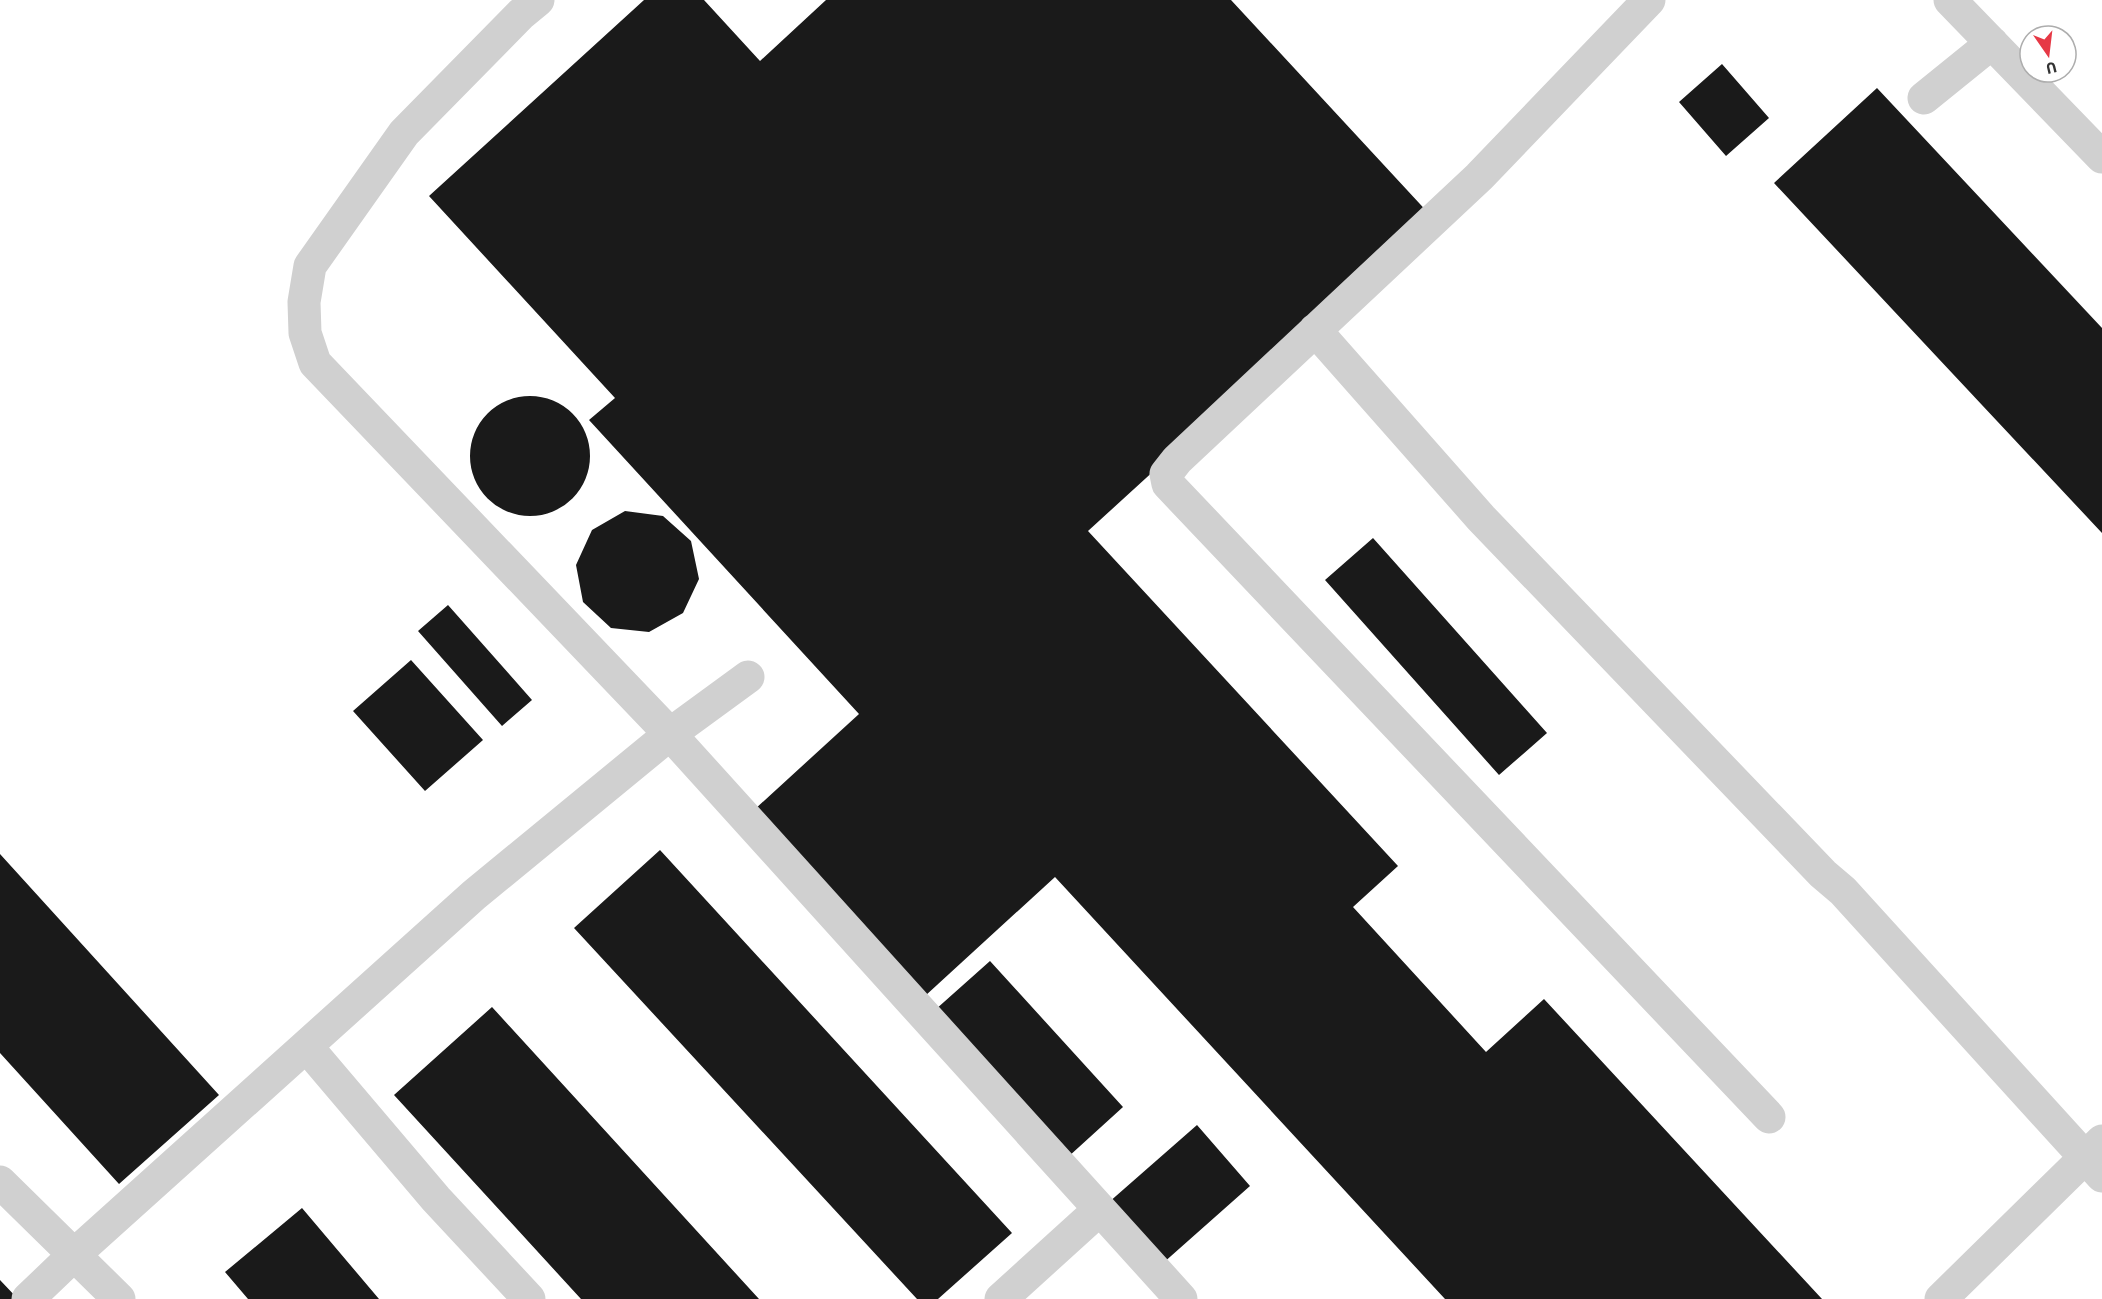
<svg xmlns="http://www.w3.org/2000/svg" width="2102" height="1299" font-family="'Source Sans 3',sans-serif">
	<rect width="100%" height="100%" fill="#fff"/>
	<!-- building -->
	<path fill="#1a1a1a" d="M 644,0 L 704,0 L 760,61 L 826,0 L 1231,0 L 1432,217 L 1088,531 L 1398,866 L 1353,907 L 1486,1052 L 1544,999 L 1822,1299 L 1445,1299 L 1055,877 L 925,996 L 754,810 L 859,714 L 589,420 L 615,398 L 429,196 Z
		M 1722,64 L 1769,118 L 1726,156 L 1679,102 Z
		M 1877,88 L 2102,328 L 2102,533 L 1774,183 Z
		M470 456a60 60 0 1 1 120 0a60 60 0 1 1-120 0Z
		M 625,511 L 663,516 L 691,541 L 699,579 L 683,613 L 649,632 L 611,628 L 583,602 L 576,565 L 592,530 Z
		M 1373,538 L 1547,733 L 1499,775 L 1325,580 Z
		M 448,605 L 532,700 L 502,726 L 418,631 Z
		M 411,660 L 483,740 L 425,791 L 353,711 Z
		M 660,850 L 1012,1233 L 938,1299 L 917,1299 L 574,928 Z
		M 0,854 L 219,1095 L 119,1184 L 0,1053 Z
		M 990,961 L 1123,1107 L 1068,1157 L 935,1010 Z
		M 492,1007 L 759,1299 L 581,1299 L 394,1095 Z
		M 1197,1125 L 1250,1186 L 1162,1264 L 1108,1203 Z
		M 302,1208 L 379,1299 L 248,1299 L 225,1272 Z
		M 0,1280 L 18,1299 L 0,1299 Z"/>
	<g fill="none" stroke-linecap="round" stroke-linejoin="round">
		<!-- minor -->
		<path stroke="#d0d0d0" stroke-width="33" d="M 538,0 L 521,14 L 404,133 L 310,266 L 304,302 L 305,333 L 315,363 L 670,734 L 1181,1299
			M 1649,0 L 1479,177 L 1177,460 L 1166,474 L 1168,484 L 1769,1117
			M 1950,0 L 2102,157
			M 1924,98 L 1992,43
			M 1315,330 L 1481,518 L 1823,874 L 1843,891 L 2102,1176
			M 307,1047 L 436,1199 L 529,1299
			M 0,1182 L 119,1299
			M 28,1299 L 75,1254 L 474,895 L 670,734 L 748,677
			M 1001,1299 L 1099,1210
			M 1941,1299 L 2102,1141"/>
	</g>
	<!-- north arrow -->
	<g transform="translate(2048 54) rotate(166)"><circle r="28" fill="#ffffff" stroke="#adadad" stroke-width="1.5"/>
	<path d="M0-4.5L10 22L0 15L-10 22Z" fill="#e63946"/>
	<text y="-9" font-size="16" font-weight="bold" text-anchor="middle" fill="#333333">U</text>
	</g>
</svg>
